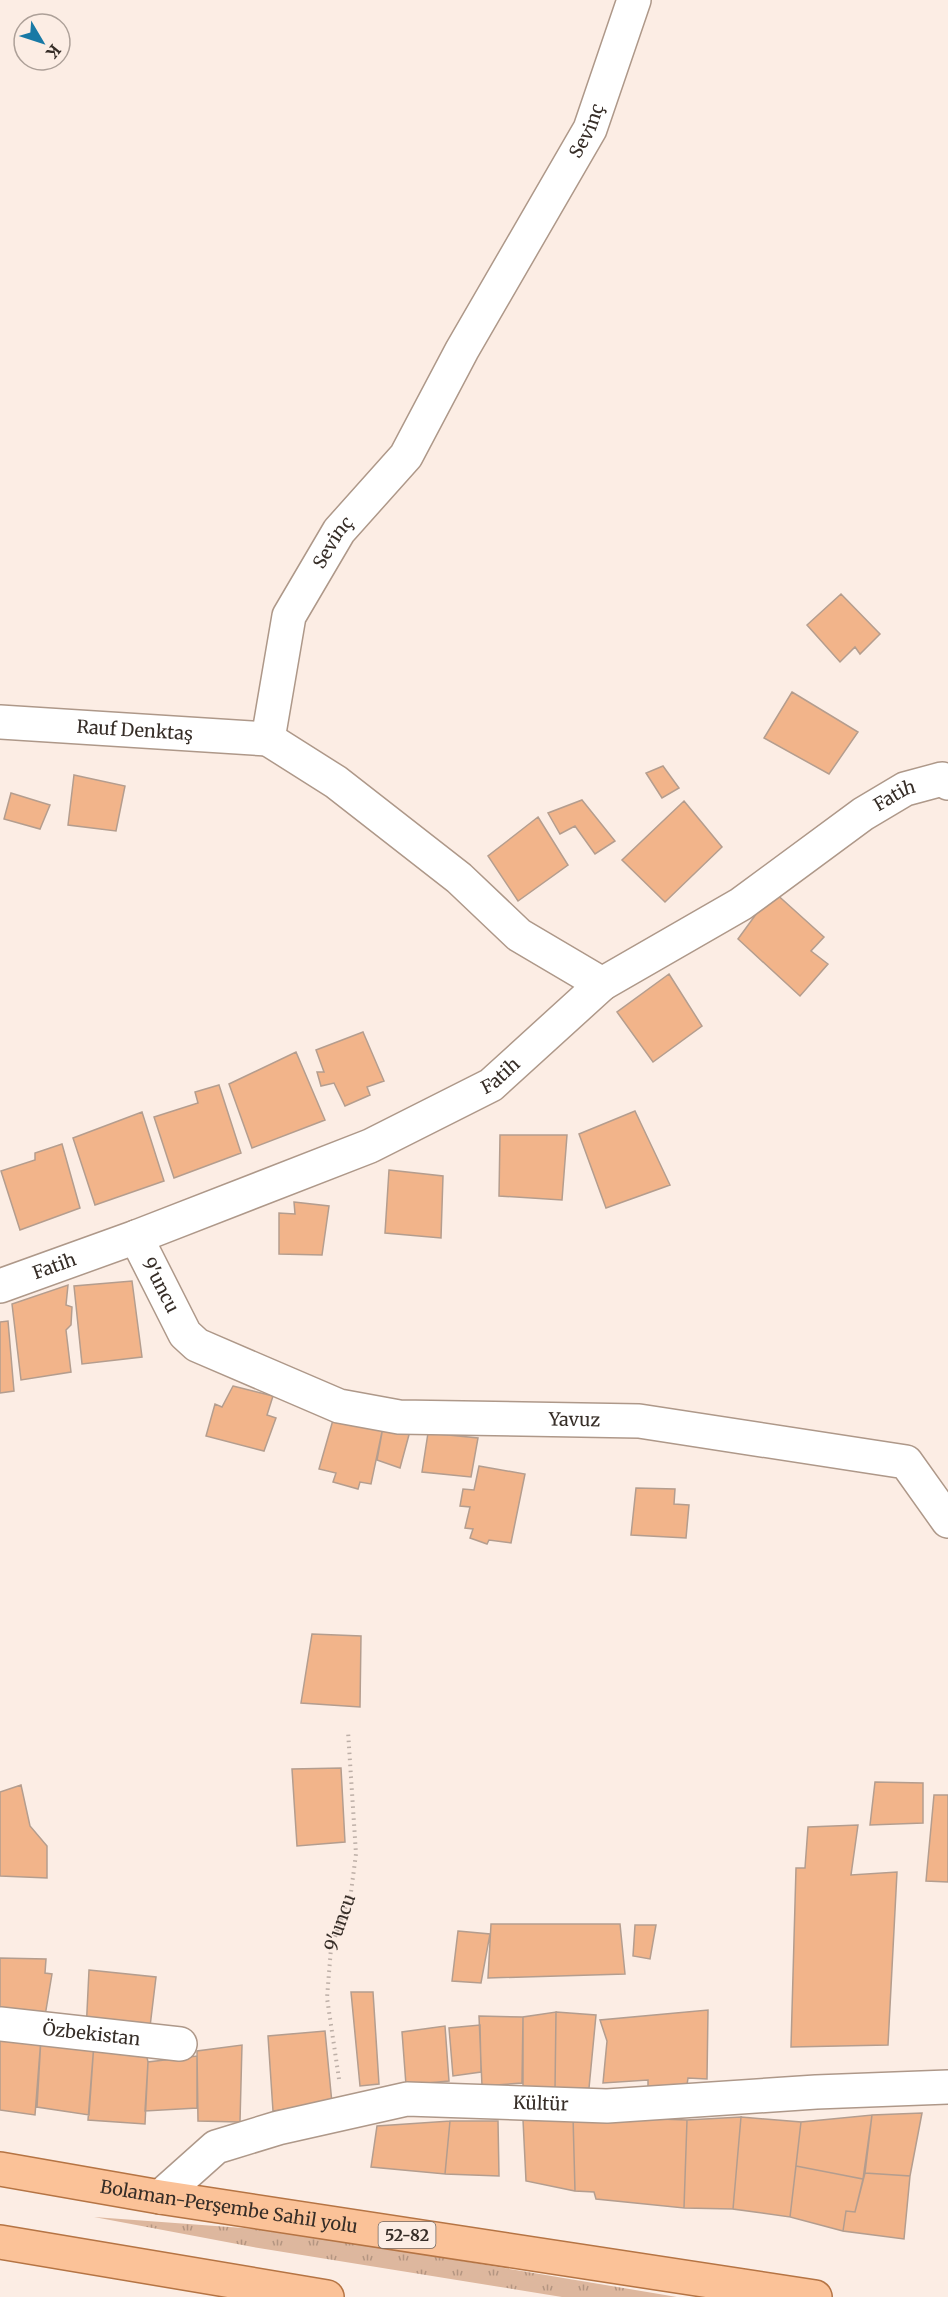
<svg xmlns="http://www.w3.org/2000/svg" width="948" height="2297" font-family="Merriweather,serif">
	<defs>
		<pattern id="grass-tufts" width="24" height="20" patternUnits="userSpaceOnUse" patternTransform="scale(1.5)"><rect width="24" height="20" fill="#ddb79e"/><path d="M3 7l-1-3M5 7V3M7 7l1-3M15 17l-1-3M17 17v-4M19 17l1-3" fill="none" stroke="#b49581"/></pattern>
	</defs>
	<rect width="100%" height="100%" fill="#fcede4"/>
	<!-- grass -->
	<path fill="url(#grass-tufts)" d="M 94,2217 L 283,2231 L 677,2297 L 562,2297 L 253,2247 Z"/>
	<!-- building -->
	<path fill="#f2b48a" stroke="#b49d8e" stroke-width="1.5" d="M 841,594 L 880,634 L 860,654 L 855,647 L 840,662 L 807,625 Z
		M 792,692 L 858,732 L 829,774 L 764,738 Z
		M 663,766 L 679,788 L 662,798 L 646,773 Z
		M 74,775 L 125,786 L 116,831 L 68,825 Z
		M 11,793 L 50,805 L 40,829 L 4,819 Z
		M 582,800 L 615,841 L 595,854 L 575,826 L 560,834 L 548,813 Z
		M 684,801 L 722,847 L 665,902 L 622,860 Z
		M 538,817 L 568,865 L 518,901 L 488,856 Z
		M 773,891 L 824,937 L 811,951 L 828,964 L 800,996 L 738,939 Z
		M 669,974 L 702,1026 L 653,1062 L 617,1012 Z
		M 363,1032 L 384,1081 L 367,1087 L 370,1095 L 345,1106 L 334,1083 L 321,1086 L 317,1072 L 324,1072 L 316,1050 Z
		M 296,1052 L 325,1120 L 252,1148 L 229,1084 Z
		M 219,1085 L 241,1153 L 174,1178 L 154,1117 L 198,1103 L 195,1092 Z
		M 635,1111 L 670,1185 L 606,1208 L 579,1134 Z
		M 142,1112 L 164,1181 L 95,1205 L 73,1138 Z
		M 500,1135 L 567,1135 L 562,1200 L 499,1196 Z
		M 62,1144 L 80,1208 L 20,1230 L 1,1171 L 35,1160 L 35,1153 Z
		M 389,1170 L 443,1176 L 441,1238 L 385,1233 Z
		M 294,1202 L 329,1206 L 322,1255 L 279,1254 L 279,1213 L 295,1214 Z
		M 132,1281 L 142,1357 L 82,1364 L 74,1286 Z
		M 68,1285 L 66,1305 L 72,1307 L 71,1325 L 66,1330 L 71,1372 L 21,1380 L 12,1304 Z
		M 8,1321 L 14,1391 L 0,1393 L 0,1322 Z
		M 233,1386 L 273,1396 L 267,1415 L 276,1418 L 264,1451 L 206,1436 L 215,1404 L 222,1407 Z
		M 335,1413 L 383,1427 L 371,1484 L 360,1482 L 358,1489 L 333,1482 L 336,1473 L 319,1469 Z
		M 383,1427 L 410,1431 L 400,1468 L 377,1460 Z
		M 428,1433 L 478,1438 L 471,1477 L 422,1472 Z
		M 479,1466 L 525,1474 L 511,1543 L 489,1540 L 487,1544 L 470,1538 L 473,1529 L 465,1528 L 470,1507 L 460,1506 L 463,1489 L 474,1490 Z
		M 636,1488 L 675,1489 L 674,1504 L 689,1505 L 686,1538 L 631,1535 Z
		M 312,1634 L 361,1636 L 360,1707 L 301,1703 Z
		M 341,1768 L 345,1842 L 297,1846 L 292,1769 Z
		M 875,1782 L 923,1783 L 923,1823 L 870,1825 Z
		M 21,1785 L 30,1826 L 47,1846 L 47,1878 L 0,1876 L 0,1792 Z
		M 934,1795 L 948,1795 L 948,1882 L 926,1881 Z
		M 858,1825 L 851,1875 L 897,1872 L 888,2045 L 791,2047 L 796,1868 L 805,1868 L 808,1827 Z
		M 491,1924 L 620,1924 L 625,1974 L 488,1978 Z
		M 635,1925 L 656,1925 L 650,1959 L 633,1956 Z
		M 458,1931 L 490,1934 L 481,1983 L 452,1981 Z
		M 0,1958 L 46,1959 L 45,1973 L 52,1974 L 44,2022 L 0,2016 Z
		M 89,1970 L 156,1977 L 149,2035 L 86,2032 Z
		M 351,1992 L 373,1992 L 379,2084 L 360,2086 Z
		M 708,2010 L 707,2079 L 688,2078 L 686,2092 L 648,2092 L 648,2080 L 603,2083 L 607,2041 L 600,2020 Z
		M 556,2012 L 596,2015 L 589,2088 L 555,2090 Z
		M 556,2012 L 555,2090 L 523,2088 L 523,2017 Z
		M 479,2016 L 523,2017 L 522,2083 L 482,2086 Z
		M 480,2025 L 481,2072 L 453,2076 L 449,2028 Z
		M 445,2026 L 449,2081 L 406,2085 L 402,2032 Z
		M 325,2031 L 332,2103 L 273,2111 L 268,2036 Z
		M 0,2036 L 41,2038 L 35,2115 L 0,2110 Z
		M 41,2038 L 94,2043 L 89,2115 L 37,2107 Z
		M 94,2043 L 145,2048 L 148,2062 L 145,2124 L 88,2120 Z
		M 242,2045 L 240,2122 L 198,2121 L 197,2051 Z
		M 197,2056 L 197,2108 L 145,2111 L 148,2062 Z
		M 922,2113 L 910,2176 L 865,2173 L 872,2115 Z
		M 872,2115 L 863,2179 L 796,2166 L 801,2122 Z
		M 573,2116 L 687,2120 L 684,2208 L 596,2199 L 594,2192 L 575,2191 Z
		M 573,2116 L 575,2191 L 526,2181 L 523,2120 Z
		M 741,2117 L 801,2122 L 790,2217 L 733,2209 Z
		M 741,2117 L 733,2209 L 684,2208 L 687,2120 Z
		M 450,2121 L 498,2121 L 499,2176 L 445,2174 Z
		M 450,2121 L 445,2174 L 371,2167 L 377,2126 Z
		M 796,2166 L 863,2179 L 855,2212 L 846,2211 L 843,2231 L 790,2217 Z
		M 865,2173 L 910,2176 L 904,2239 L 843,2231 L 846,2211 L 855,2212 Z"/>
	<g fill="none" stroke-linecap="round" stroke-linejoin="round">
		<!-- minor casing -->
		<g stroke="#ae9889" stroke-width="36">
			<g id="minor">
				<path id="s2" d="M 0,722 L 268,739"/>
				<path id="s3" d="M 602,984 L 519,935 L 459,878 L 336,782 L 268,739 L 289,616 L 339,531 L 406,456 L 462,350 L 590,129 L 634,0"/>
				<path id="s4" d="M 136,1237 L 185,1334 L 197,1345 L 339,1406 L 399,1417 L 639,1421 L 906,1462 L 948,1521"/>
				<path id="s5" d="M 0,1286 L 136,1237 L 370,1146 L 491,1085 L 602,984 L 741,904 L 863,814 L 905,789 L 942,779 L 948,783"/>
				<path id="s6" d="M 0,2024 L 180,2044"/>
				<path id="s7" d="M 160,2197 L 216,2147 L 278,2128 L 407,2099 L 607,2106 L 816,2092 L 948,2087"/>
			</g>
		</g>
		<!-- major casing -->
		<g stroke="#b57444" stroke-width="36">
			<g id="major">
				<path id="s8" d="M 0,2169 L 160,2197 L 815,2297"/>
				<path d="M 0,2242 L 327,2297"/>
			</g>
		</g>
		<!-- path -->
		<path stroke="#bdafa7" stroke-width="4" stroke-dasharray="1.5 4.5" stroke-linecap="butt" id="s1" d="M 339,2079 L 327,1998 L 331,1948 L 351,1892 L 356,1854 L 348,1731"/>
		<!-- minor -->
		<use href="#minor" stroke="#fff" stroke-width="33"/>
		<!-- major -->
		<use href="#major" stroke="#fbc298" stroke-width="33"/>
	</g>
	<g text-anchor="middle" stroke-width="4.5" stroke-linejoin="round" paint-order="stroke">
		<!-- shield labels -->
		<rect fill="#fcede4" stroke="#716760" stroke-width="1.5" x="378.5" y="2222" width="57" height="26" rx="4.5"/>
		<g font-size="16" font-weight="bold" fill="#362d27">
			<text x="407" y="2241">52-82</text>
		</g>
		<!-- street labels -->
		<g font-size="18" fill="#362d27" stroke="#fcede4">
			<text dy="6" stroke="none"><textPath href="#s3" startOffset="1112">Sevinç</textPath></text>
			<text dy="6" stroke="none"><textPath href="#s3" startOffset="626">Sevinç</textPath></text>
			<text dy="6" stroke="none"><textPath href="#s2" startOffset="135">Rauf Denktaş</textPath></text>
			<text dy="6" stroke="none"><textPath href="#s5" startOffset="1030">Fatih</textPath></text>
			<text dy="6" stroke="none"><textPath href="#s5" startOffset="544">Fatih</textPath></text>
			<text dy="6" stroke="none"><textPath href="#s5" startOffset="58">Fatih</textPath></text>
			<text dy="6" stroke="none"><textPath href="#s4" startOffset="54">9'uncu</textPath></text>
			<text dy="6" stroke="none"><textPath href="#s4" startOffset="516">Yavuz</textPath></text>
			<text dy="6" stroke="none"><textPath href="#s1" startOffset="159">9'uncu</textPath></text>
			<text dy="6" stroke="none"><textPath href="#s6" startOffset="92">Özbekistan</textPath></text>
			<text dy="6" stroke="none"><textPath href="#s7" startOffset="406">Kültür</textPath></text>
			<text dy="6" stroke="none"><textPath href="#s8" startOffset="232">Bolaman-Perşembe Sahil yolu</textPath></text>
		</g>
	</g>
	<!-- north arrow -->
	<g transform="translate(42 42) rotate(129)"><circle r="28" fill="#fcede4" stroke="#ada098" stroke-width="1.5"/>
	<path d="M0-4.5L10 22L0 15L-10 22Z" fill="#1879a5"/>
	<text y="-9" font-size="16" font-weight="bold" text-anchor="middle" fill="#362d27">K</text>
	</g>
</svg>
